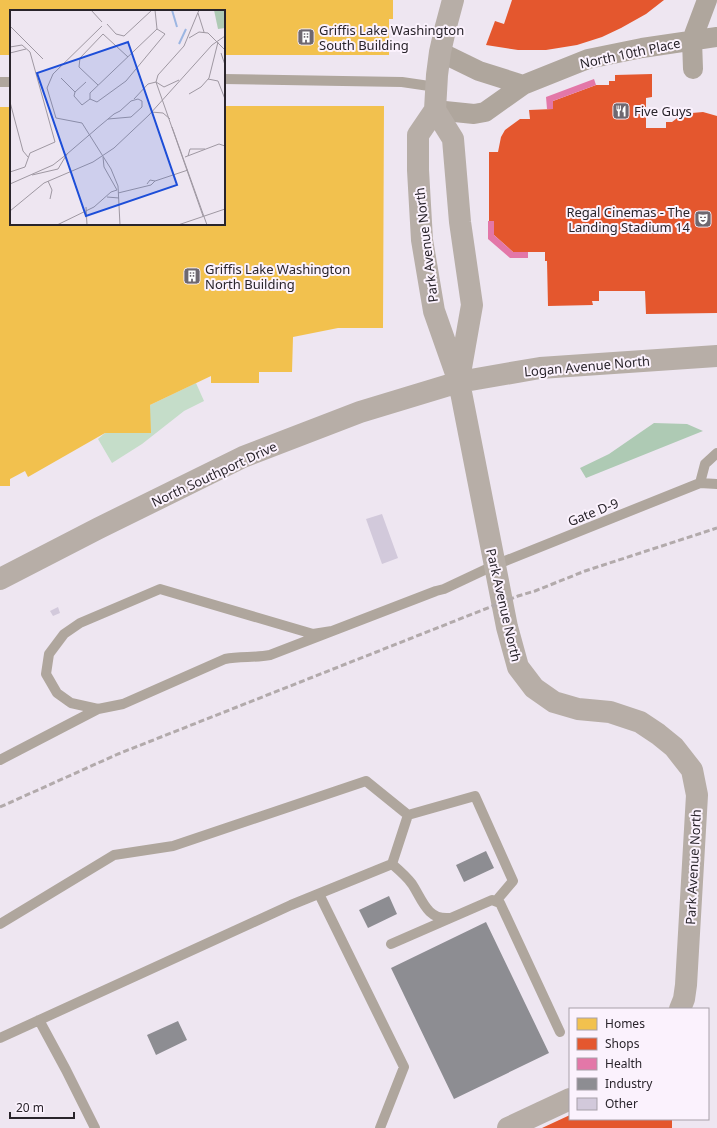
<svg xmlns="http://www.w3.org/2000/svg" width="717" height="1128" font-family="'Noto Sans',sans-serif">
	<rect width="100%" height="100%" fill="#eee6f1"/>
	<!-- green -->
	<path fill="#c5ddc9" d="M 196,383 L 204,401 L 184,411 L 142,444 L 112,463 L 98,439 L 105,433 L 150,433 L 150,405 Z"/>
	<!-- forest -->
	<path fill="#aecab4" d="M 654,423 L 687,424 L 703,431 L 586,478 L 580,468 L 609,454 Z"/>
	<!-- homes -->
	<path fill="#f2c14e" d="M 0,0 L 393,0 L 393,19 L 389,19 L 389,55 L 224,55 L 224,11 L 11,11 L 11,55 L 0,55 Z
		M 225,106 L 384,106 L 383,328 L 338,328 L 293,337 L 292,372 L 259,372 L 259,383 L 211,383 L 211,376 L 150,405 L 151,433 L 105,433 L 28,477 L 25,471 L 10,479 L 10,486 L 0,486 L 0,107 L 11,107 L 11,224 L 224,224 L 224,114 L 225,114 Z"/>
	<!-- shops -->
	<path fill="#e4572e" d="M 512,0 L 664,0 L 646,14 L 621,28 L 602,37 L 577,45 L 546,50 L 518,50 L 486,45 L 495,21 L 504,24 Z
		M 652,74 L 652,97 L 646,98 L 646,128 L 666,128 L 666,122 L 672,122 L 680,116 L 692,113 L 703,112 L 717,116 L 717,313 L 646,314 L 645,291 L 599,291 L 599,301 L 592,301 L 593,305 L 548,306 L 547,261 L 545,261 L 545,252 L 513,252 L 494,235 L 494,221 L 489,221 L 489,152 L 498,152 L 501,137 L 505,130 L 520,119 L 530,119 L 529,110 L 553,109 L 553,101 L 596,85 L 609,85 L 609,81 L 615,81 L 615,75 Z
		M 570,1115 L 570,1119 L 672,1119 L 672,1128 L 542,1128 Z"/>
	<!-- health -->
	<path fill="#e377a8" d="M 594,79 L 596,85 L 553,101 L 553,109 L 547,109 L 546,97 Z
		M 488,221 L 494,221 L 494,235 L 513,252 L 528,252 L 528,258 L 510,258 L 488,239 Z"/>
	<!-- industry -->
	<path fill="#8d8d92" d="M 486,851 L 494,868 L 464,882 L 456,865 Z
		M 389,896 L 397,914 L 368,928 L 359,910 Z
		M 486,922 L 549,1053 L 454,1099 L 391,968 Z
		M 178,1021 L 187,1040 L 156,1055 L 147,1035 Z"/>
	<!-- building -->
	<path fill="#d2c9db" d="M 382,514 L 398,558 L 382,564 L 366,519 Z
		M 58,607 L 60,613 L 53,616 L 50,611 Z"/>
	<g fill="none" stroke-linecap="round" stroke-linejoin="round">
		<!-- lane -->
		<path stroke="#afa69d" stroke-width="10" d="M 224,79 L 402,82 L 436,87
			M 0,82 L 11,82
			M 700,483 L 705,464 L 717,453
			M 332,631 L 313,634 L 160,589 L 80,623 L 64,634 L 49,654 L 46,674 L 57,693 L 71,703 L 98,709 L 123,704 L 225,659 C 240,656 255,658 270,655 L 436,591 L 444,589 L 495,565 L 700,483 L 717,484
			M 0,760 L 98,709
			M 392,864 C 399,870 407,877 412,884 C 422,899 427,920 449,918
			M 319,894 L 404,1067 L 380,1128
			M 0,924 L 114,855 L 173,846 L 366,781 L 408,815
			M 391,944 L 492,900 L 500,903 L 560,1032
			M 39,1020 L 66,1070 L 95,1128
			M 0,1038 L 291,905 L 392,864 L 408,815 L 475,796 L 513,881 L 496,901"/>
		<!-- street -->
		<path stroke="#afa69d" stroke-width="20" d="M 440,52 L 479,71 L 523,85
			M 693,69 L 692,40 L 707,0
			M 435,110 L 474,114 L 485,112 L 523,85 L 588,59 L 642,48 L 717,37"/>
		<!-- secondary -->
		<path stroke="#b7aea7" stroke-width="22" d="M 453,0 L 445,30 L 440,52 L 437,75 L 435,110 L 418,135 L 418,170 L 422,240 L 434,311 L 459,382 L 507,627 L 518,667 L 534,688 L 554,702 L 578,709 L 610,712 L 640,722 L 658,734 L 674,747 L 692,770 L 697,795 L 686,985 L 684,999 L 680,1009
			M 435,110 L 453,139 L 460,222 L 472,305 L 459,379
			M 0,579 L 99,528 L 243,457 L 360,412 L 459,382 L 540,368 L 717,356
			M 508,1128 L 570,1099"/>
		<!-- rail -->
		<path stroke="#b2aaab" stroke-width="3" stroke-dasharray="6 3" stroke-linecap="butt" d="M 0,807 L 118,754 L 518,596 L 535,591 L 585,571 L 717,528"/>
	</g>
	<!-- icons -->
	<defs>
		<g id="building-square" transform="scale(0.9)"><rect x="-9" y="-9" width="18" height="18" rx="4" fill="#6e6870" stroke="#fbf2fd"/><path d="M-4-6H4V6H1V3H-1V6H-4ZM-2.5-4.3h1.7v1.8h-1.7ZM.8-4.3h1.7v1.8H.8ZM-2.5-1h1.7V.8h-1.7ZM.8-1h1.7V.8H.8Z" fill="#fff"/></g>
		<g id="restaurant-square" transform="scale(0.9)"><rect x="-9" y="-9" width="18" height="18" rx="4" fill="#6e6870" stroke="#fbf2fd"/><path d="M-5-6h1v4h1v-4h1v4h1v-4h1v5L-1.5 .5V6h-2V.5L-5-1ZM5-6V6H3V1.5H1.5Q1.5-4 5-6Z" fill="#fff"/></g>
		<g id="theatre-square" transform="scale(0.9)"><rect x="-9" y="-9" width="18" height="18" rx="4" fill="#6e6870" stroke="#fbf2fd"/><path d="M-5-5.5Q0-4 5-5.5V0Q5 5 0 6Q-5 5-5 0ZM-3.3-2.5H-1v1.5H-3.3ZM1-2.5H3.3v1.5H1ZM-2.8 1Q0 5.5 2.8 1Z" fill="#fff"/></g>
	</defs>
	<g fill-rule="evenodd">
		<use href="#building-square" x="306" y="37"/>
		<use href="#restaurant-square" x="621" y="111"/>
		<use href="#theatre-square" x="703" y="219"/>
		<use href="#building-square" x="192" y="276"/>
	</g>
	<g text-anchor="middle" stroke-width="4" stroke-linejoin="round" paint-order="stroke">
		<!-- poi labels -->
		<g font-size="13" fill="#29242b" stroke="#fbf2fd" text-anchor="start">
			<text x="319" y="35">Griffis Lake Washington<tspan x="319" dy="15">South Building</tspan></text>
			<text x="634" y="116">Five Guys</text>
			<text x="690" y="217" text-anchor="end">Regal Cinemas - The<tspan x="690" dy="15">Landing Stadium 14</tspan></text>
			<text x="205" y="274">Griffis Lake Washington<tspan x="205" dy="15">North Building</tspan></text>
		</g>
		<!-- street labels -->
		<g font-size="13" fill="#29242b" stroke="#fbf2fd">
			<text transform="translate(630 53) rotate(-12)" y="5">North 10th Place</text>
			<text transform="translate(426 245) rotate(-97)" y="5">Park Avenue North</text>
			<text transform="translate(587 366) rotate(-5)" y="5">Logan Avenue North</text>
			<text transform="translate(214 474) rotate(-25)" y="5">North Southport Drive</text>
			<text transform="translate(593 512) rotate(-22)" y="5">Gate D-9</text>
			<text transform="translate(504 605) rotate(77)" y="5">Park Avenue North</text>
			<text transform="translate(693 867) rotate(-87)" y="5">Park Avenue North</text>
		</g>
	</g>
	<!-- overview -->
	<g transform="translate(10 10)">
		<rect width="215" height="215" fill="#eee6f1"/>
		<path d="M 204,0 L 215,0 L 215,18 L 208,19 Z" fill="#aecab4"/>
		<path fill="none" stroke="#9cb6e2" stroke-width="2" d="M 162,0 L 167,17M 169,34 L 176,19"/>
		<path fill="none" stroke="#9f98a2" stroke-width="1" d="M 81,0 L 92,12M 189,0 L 174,36 L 148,65 L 146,72 L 193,206M 188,3 L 194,22M 97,14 L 106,24 L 114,26 L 142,0M 0,16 L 33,49M 92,16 L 43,64 L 37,78 L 46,108 L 72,113 L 101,159 L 108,176 L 110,215M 179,28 L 189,22 L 198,23 L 215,40M 0,37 L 12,35 L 20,42 L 45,132 L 20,143 L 15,157 L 0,162M 0,43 L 16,39M 211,43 L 215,55M 51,68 L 65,82 L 76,72M 198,69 L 208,71 L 215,89M 146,72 L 154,77 L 169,70M 88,75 L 69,57 L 70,48 L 93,24 L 118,47M 65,82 L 64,86 L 72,95 L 80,89 L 80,83 L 147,19 L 145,0M 179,84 L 191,77 L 199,68 L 208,32M 80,89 L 87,92 L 116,71 L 155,24 L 147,19M 124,89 L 138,74 L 146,72M 0,92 L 13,141 L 18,147M 141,102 L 153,103 L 160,109M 162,117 L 197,215M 178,146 L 180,139 L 195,139M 93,147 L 94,157 L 107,180M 175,147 L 209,134 L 215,136M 22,165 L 48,159 L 57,144M 38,171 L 42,180 L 40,189M 145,171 L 178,160M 0,174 L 43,155 L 57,144 L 85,120 L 86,119 L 104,104 L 110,101 L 121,91 L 128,89 L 132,91 L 132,97 L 121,107 L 98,109M 108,183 L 141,175 L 145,171 L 140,170 L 137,174M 97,187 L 109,188M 76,197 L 77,215M 0,201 L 34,173 L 83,152 L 104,138 L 139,105 L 202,35 L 215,26M 47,215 L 84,197 L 101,182 L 107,180M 168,215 L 215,199"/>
		<path fill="#1d4ed8" fill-opacity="0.15" stroke="#1d4ed8" stroke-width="2" d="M 118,32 L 167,175 L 76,206 L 27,63 Z"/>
		<rect width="215" height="215" fill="none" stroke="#29242b" stroke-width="2"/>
	</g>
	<!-- legend -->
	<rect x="569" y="1008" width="140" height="112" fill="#fbf2fd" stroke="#a7a0a9"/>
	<rect x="577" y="1018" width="20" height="12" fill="#f2c14e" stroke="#a7a0a9"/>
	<text x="605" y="1028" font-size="12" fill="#29242b">Homes</text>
	<rect x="577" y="1038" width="20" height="12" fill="#e4572e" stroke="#a7a0a9"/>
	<text x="605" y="1048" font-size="12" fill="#29242b">Shops</text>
	<rect x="577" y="1058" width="20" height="12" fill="#e377a8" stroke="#a7a0a9"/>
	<text x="605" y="1068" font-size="12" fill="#29242b">Health</text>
	<rect x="577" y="1078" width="20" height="12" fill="#8d8d92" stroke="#a7a0a9"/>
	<text x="605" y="1088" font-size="12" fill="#29242b">Industry</text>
	<rect x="577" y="1098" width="20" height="12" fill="#d2c9db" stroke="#a7a0a9"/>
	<text x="605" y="1108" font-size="12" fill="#29242b">Other</text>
	<!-- scale -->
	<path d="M10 1112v6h64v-6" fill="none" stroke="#29242b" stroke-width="2"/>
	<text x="16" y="1112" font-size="12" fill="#29242b" stroke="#fbf2fd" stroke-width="3" paint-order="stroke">20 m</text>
</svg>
